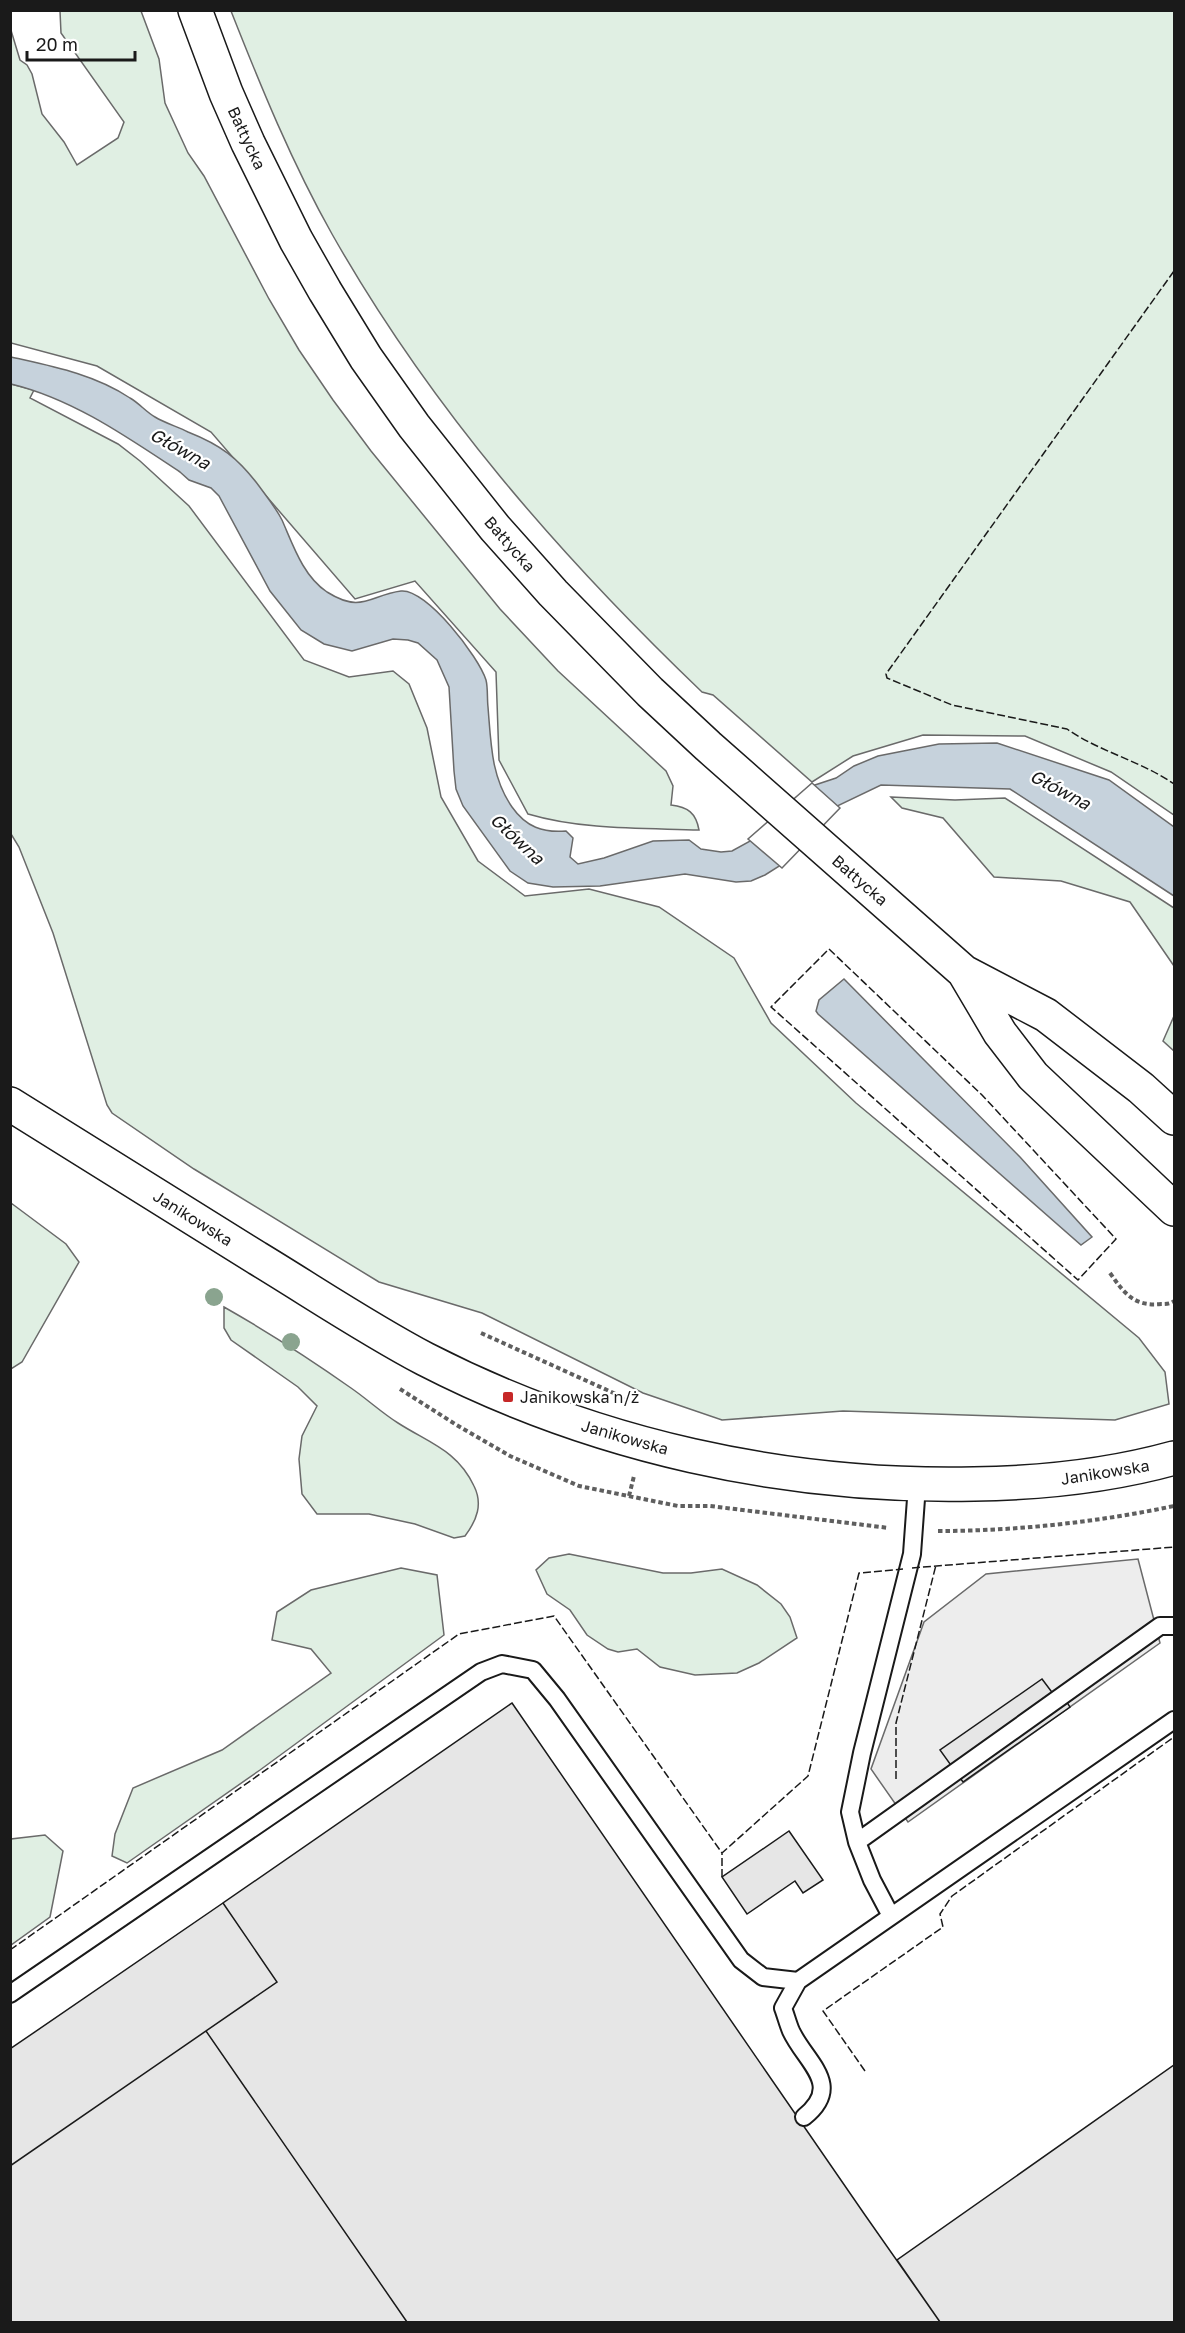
<svg xmlns="http://www.w3.org/2000/svg" width="1185" height="2333" font-family="'Golos Text',sans-serif">
	<rect width="100%" height="100%" fill="#fff"/>
	<!-- green -->
	<path fill="#e0efe3" stroke="#6a6a6a" stroke-width="1.5" d="M 60,11 L 141,11 L 159,59 L 165,103 L 188,153 L 204,176 L 269,299 L 299,350 L 333,400 L 371,451 L 500,609 L 558,671 L 666,771 L 673,786 L 671,805 C 688,807 696,813 699,830 C 642,828 582,830 528,814 L 499,760 L 496,672 L 415,581 L 355,599 L 211,432 L 97,366 L 11,343 L 10,27 L 20,60 L 27,65 L 32,74 L 42,114 L 64,142 L 77,165 L 118,138 L 124,122 L 61,33 Z
		M 231,11 L 1174,11 L 1174,815 L 1111,772 L 1025,736 L 923,735 L 853,756 L 812,782 L 713,695 L 702,692 C 559,555 430,407 332,234 C 292,163 261,87 231,11 Z
		M 11,384 L 34,390 L 30,398 L 118,444 L 140,461 L 189,506 L 304,660 L 349,677 L 393,671 L 409,684 L 427,728 L 441,797 L 478,861 L 525,896 L 589,889 L 659,907 L 734,958 L 771,1023 L 856,1103 L 1139,1338 L 1165,1372 L 1169,1404 L 1115,1420 L 843,1411 L 722,1420 L 643,1393 L 482,1313 L 379,1282 L 194,1169 L 112,1113 L 107,1105 L 53,933 L 19,847 L 11,834 Z
		M 891,797 L 955,800 L 1005,798 L 1174,908 L 1174,966 L 1130,902 L 1061,881 L 994,877 L 943,818 L 902,808 Z
		M 1174,1016 L 1174,1051 L 1163,1041 Z
		M 11,1203 L 66,1244 L 79,1262 L 22,1362 L 11,1369 Z
		M 224,1307 C 268,1332 310,1359 351,1388 C 367,1399 382,1413 398,1423 C 429,1443 457,1450 474,1486 C 483,1504 477,1520 465,1536 L 454,1538 L 415,1524 L 369,1514 L 317,1514 L 302,1494 L 299,1459 L 302,1436 L 317,1406 L 298,1387 L 231,1340 L 224,1328 Z
		M 569,1554 L 663,1573 L 691,1573 L 722,1569 L 757,1585 L 781,1604 L 790,1617 L 797,1638 L 759,1663 L 737,1673 L 695,1675 L 660,1667 L 637,1649 L 618,1652 L 608,1649 L 587,1635 L 570,1610 L 547,1594 L 536,1570 L 549,1558 Z
		M 401,1568 L 437,1575 L 444,1635 L 260,1770 L 127,1863 L 112,1856 L 115,1834 L 133,1788 L 222,1750 L 331,1673 L 311,1649 L 272,1640 L 277,1612 L 311,1590 Z
		M 45,1835 L 63,1851 L 50,1917 L 11,1945 L 11,1839 Z"/>
	<!-- parking -->
	<path fill="#ededed" stroke="#6a6a6a" stroke-width="1.5" d="M 1138,1559 L 1160,1643 L 908,1822 L 871,1769 L 924,1622 L 986,1574 Z"/>
	<!-- water -->
	<path fill="#c6d2dc" stroke="#6a6a6a" stroke-width="1.5" d="M 11,357 C 51,366 94,374 130,398 C 139,403 146,412 155,417 C 165,423 178,427 188,432 C 221,445 238,458 259,486 C 267,497 276,508 282,520 C 293,545 303,576 327,592 C 362,614 370,595 401,591 C 426,588 479,657 486,680 C 488,688 487,698 488,707 C 491,743 491,777 512,807 C 526,827 543,833 566,831 L 573,838 L 570,857 L 578,864 L 604,858 L 653,841 L 689,840 L 701,849 L 721,852 L 732,851 L 754,839 L 812,786 L 836,778 L 854,766 L 878,756 L 939,744 L 997,743 L 1109,780 L 1174,827 L 1174,896 L 1010,789 L 881,785 L 835,807 L 781,865 L 765,875 L 751,881 L 736,882 L 685,874 L 600,886 L 553,887 L 528,883 L 510,871 L 463,806 L 456,789 L 454,771 L 449,687 L 437,660 L 418,643 L 408,640 L 393,639 L 352,651 L 324,644 L 301,630 L 270,591 L 219,496 L 211,488 L 189,480 L 180,472 C 127,437 73,399 11,384 Z
		M 844,979 L 1020,1157 L 1092,1237 L 1081,1245 L 818,1014 L 816,1011 L 819,1000 Z"/>
	<!-- pier -->
	<path fill="#fff" stroke="#6a6a6a" stroke-width="1.5" d="M 812,783 L 840,808 L 782,868 L 748,839 Z"/>
	<!-- building -->
	<path fill="#e6e6e6" stroke="#1a1a1a" stroke-width="1.5" d="M 1042,1679 L 1060,1703 L 1065,1699 L 1070,1707 L 963,1782 L 940,1750 Z
		M 512,1703 L 865,2215 L 940,2322 L 407,2322 L 206,2031 L 277,1982 L 223,1903 Z
		M 789,1831 L 823,1880 L 803,1893 L 795,1881 L 747,1914 L 722,1877 Z
		M 223,1903 L 277,1982 L 10,2166 L 10,2049 Z
		M 206,2031 L 407,2322 L 10,2322 L 10,2166 Z
		M 1174,2065 L 1174,2322 L 940,2322 L 897,2260 Z"/>
	<g fill="none" stroke-linecap="round" stroke-linejoin="round">
		<!-- service casing -->
		<g stroke="#1a1a1a" stroke-width="20">
			<path id="service" d="M 857,1842 L 1160,1626 L 1174,1626
				M 891,1916 L 872,1880 L 857,1842 L 850,1812 L 862,1753 L 912,1554 L 917,1485
				M 798,1981 L 783,2008 C 786,2016 788,2024 791,2031 C 806,2063 844,2085 804,2117
				M 10,1994 L 481,1672 L 502,1664 L 533,1670 L 557,1699 L 741,1960 L 763,1977 L 798,1981 L 1174,1720"/>
		</g>
		<!-- tertiary casing -->
		<g stroke="#1a1a1a" stroke-width="36">
			<path id="tertiary" d="M 10,1104 C 93,1156 175,1207 257,1258 C 313,1292 368,1329 425,1359 C 594,1446 785,1488 974,1484 C 1042,1483 1109,1476 1174,1458"/>
		</g>
		<!-- primary casing -->
		<g stroke="#1a1a1a" stroke-width="36">
			<path id="primary" d="M 195,10 L 226,93 L 248,143 L 296,240 L 325,291 L 366,358 L 414,426 L 495,528 L 553,593 L 650,692 L 708,746 L 964,972 L 1046,1015 L 1141,1088 L 1174,1118
				M 964,972 L 1000,1033 L 1033,1076 L 1174,1209"/>
		</g>
		<!-- path -->
		<path stroke="#5f5f5f" stroke-width="4" stroke-dasharray="4.5 3" stroke-linecap="butt" d="M 1110,1273 C 1124,1293 1134,1307 1161,1304 C 1167,1304 1170,1304 1174,1301
			M 481,1333 L 629,1400
			M 400,1389 L 455,1424 L 510,1456 L 579,1486 L 678,1506 L 710,1506 L 889,1528
			M 629,1496 L 634,1476
			M 938,1531 C 1017,1531 1098,1522 1174,1506"/>
		<!-- service -->
		<use href="#service" stroke="#fff" stroke-width="16"/>
		<!-- tertiary -->
		<use href="#tertiary" stroke="#fff" stroke-width="33"/>
		<!-- primary -->
		<use href="#primary" stroke="#fff" stroke-width="33"/>
		<!-- fence -->
		<path stroke="#1a1a1a" stroke-width="1.5" stroke-dasharray="8 3" stroke-linecap="butt" d="M 1174,271 L 886,674 L 887,678 L 952,705 L 1067,729 C 1100,752 1141,761 1174,784
			M 829,949 L 982,1095 L 1116,1239 L 1078,1280 L 771,1007 Z
			M 912,1568 L 1174,1547
			M 896,1779 L 896,1723 L 936,1565
			M 722,1877 L 722,1853
			M 10,1950 L 459,1634 L 554,1616 L 722,1853 L 808,1776 L 859,1573 L 903,1569
			M 865,2071 L 823,2011 L 943,1927 L 940,1914 L 952,1896 L 1174,1737"/>
	</g>
	<!-- trees -->
	<g fill="#8aa48f">
		<circle cx="214" cy="1297" r="9"/>
		<circle cx="291" cy="1342" r="9"/>
	</g>
	<!-- markers -->
	<rect fill="#c62828" stroke="#fff" stroke-width="2" x="502" y="1391" width="12" height="12" rx="3"/>
	<g text-anchor="middle" stroke-width="4.5" stroke-linejoin="round" paint-order="stroke">
		<!-- street labels -->
		<g font-size="16" fill="#1a1a1a" stroke="#fff">
			<text transform="translate(247 138) rotate(65)" y="6">Bałtycka</text>
			<text transform="translate(510 544) rotate(49)" y="6">Bałtycka</text>
			<text transform="translate(860 880) rotate(41)" y="6">Bałtycka</text>
			<text transform="translate(193 1218) rotate(32)" y="6">Janikowska</text>
			<text transform="translate(625 1437) rotate(16)" y="6">Janikowska</text>
			<text transform="translate(1105 1472) rotate(-9)" y="6">Janikowska</text>
		</g>
		<!-- poi labels -->
		<g font-size="16" fill="#1a1a1a" stroke="#fff" text-anchor="start">
			<text x="520" y="1403">Janikowska n/ż</text>
		</g>
		<!-- water labels -->
		<g font-size="18" font-style="italic" fill="#1a1a1a" stroke="#fff">
			<text transform="translate(180 449) rotate(29)" y="6">Główna</text>
			<text transform="translate(1060 790) rotate(28)" y="6">Główna</text>
			<text transform="translate(517 839) rotate(43)" y="6">Główna</text>
		</g>
	</g>
	<!-- border -->
	<rect width="1185" height="2333" fill="none" stroke="#1a1a1a" stroke-width="24"/>
	<!-- scale -->
	<path d="M27 51v9h108v-9" fill="none" stroke="#1a1a1a" stroke-width="3"/>
	<text x="36" y="51" font-size="18" fill="#1a1a1a" stroke="#ffffff" stroke-width="4.5" paint-order="stroke">20 m</text>
</svg>
